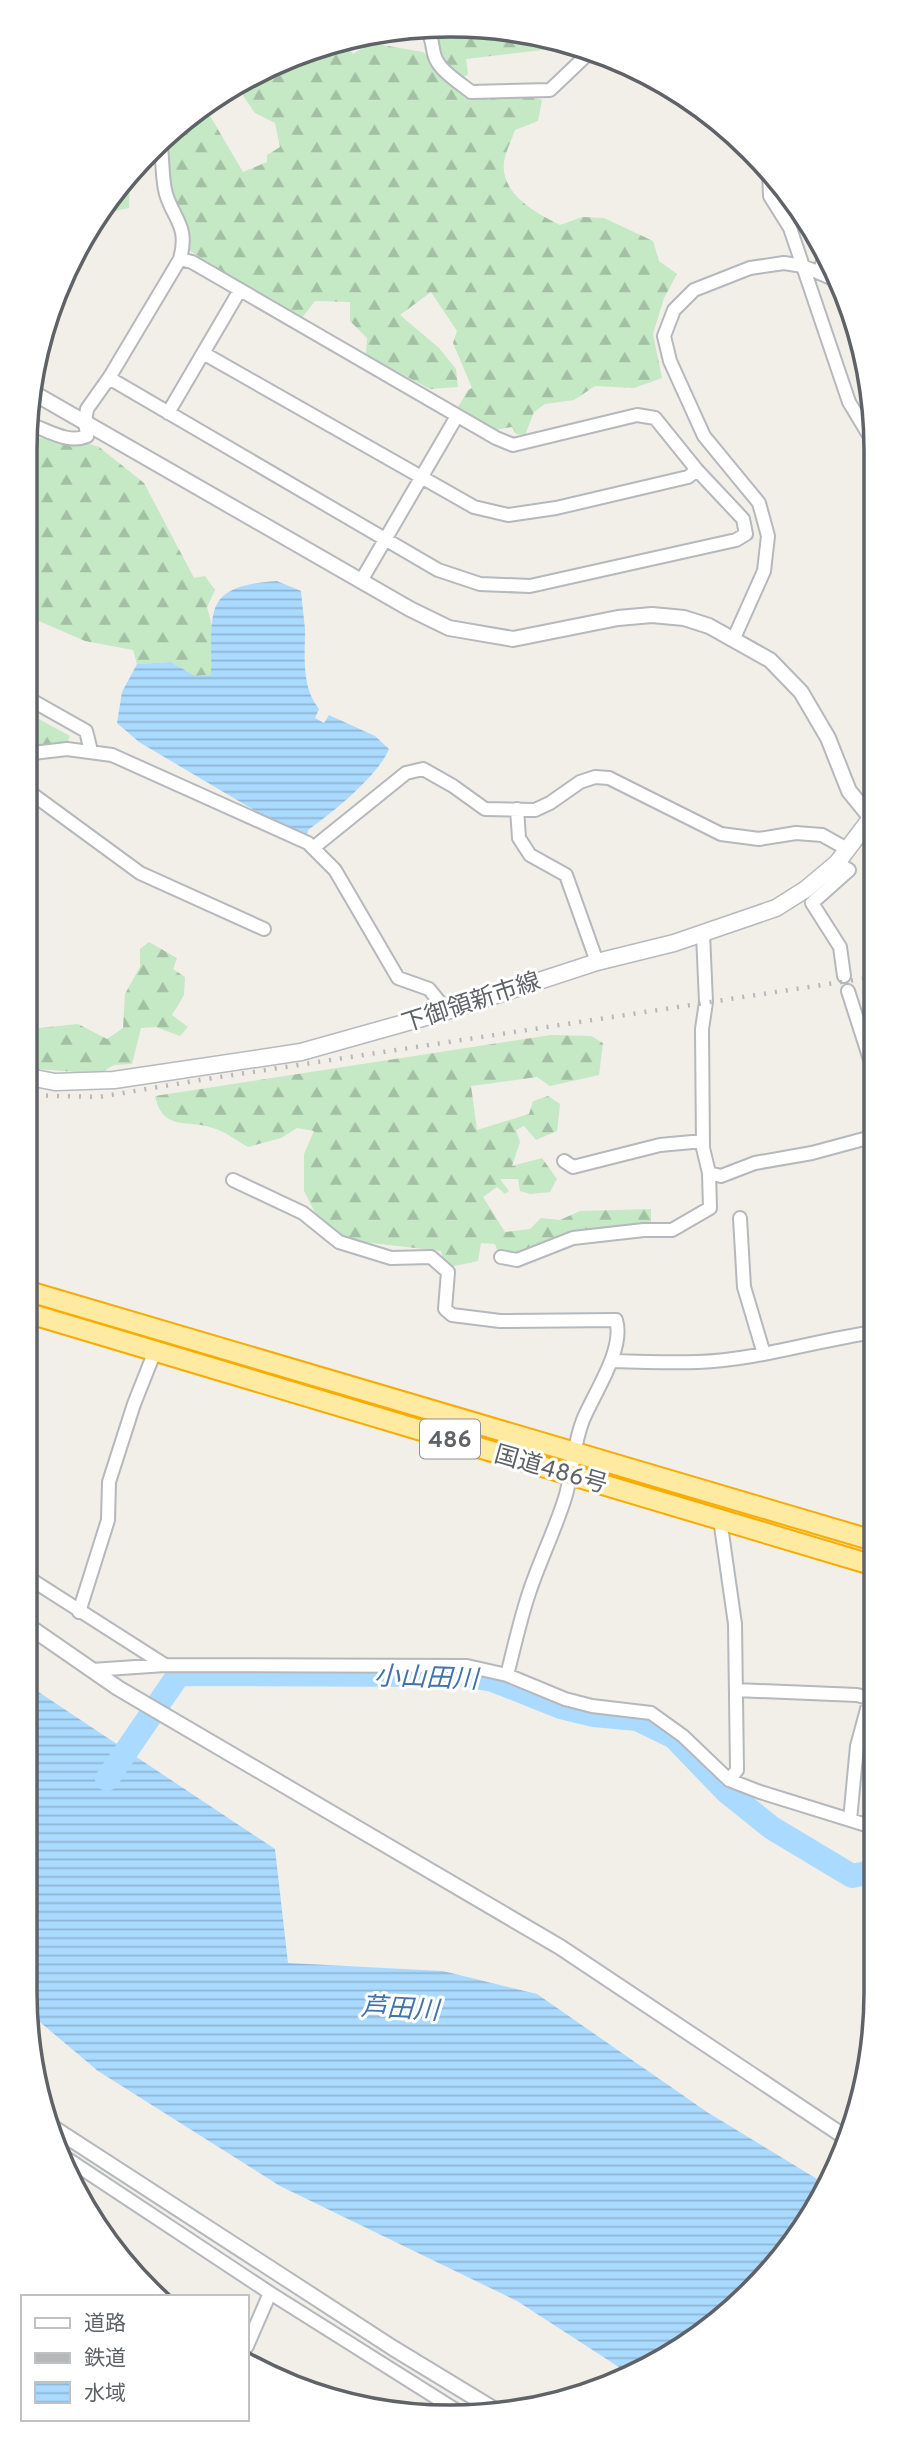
<svg xmlns="http://www.w3.org/2000/svg" width="901" height="2442" font-family="Overpass,'Noto Sans JP',sans-serif">
	<defs>
		<pattern id="forest-firs" width="22" height="20" patternUnits="userSpaceOnUse" patternTransform="scale(1.75)"><rect width="22" height="20" fill="#c5e8c5"/><path d="M5 1l3.5 6h-7zM16 11l3.5 6h-7z" fill="#a3c0a4"/></pattern>
		<pattern id="water-rules" width="6" height="5" patternUnits="userSpaceOnUse" patternTransform="scale(1.75)"><rect width="6" height="5" fill="#aadaff"/><path d="M0 2.5h6" fill="none" stroke="#8eb4d2"/></pattern>
	</defs>
	<rect width="100%" height="100%" fill="#f1efe8"/>
	<!-- forest -->
	<path fill="url(#forest-firs)" d="M 430,30 L 561,39 L 568,42 L 559,48 L 466,59 L 468,74 L 460,80 L 443,64 Z
		M 371,43 L 423,52 L 464,94 L 489,100 C 507,89 522,94 542,100 L 538,121 L 515,130 C 512,140 505,152 504,162 C 500,194 536,213 560,225 L 582,217 L 604,218 L 653,241 L 659,261 L 677,274 L 664,298 L 653,334 L 662,378 L 634,388 L 595,386 L 574,400 L 545,404 L 534,412 L 525,435 L 516,434 L 512,427 L 494,430 L 458,407 L 468,390 L 472,388 L 453,343 L 457,331 L 431,292 L 400,315 L 439,348 L 456,369 L 458,387 L 430,389 L 366,355 L 367,338 L 350,321 L 350,302 L 315,301 L 301,319 L 182,246 L 183,218 L 172,189 L 163,147 L 206,109 L 243,172 L 267,162 L 267,155 L 280,147 L 275,123 L 255,113 L 235,84 L 346,45 L 353,54 Z
		M 130,176 L 129,208 L 101,214 L 113,191 Z
		M 26,437 L 80,441 L 99,447 L 144,483 L 194,578 L 205,576 L 215,590 L 207,607 L 213,630 L 211,675 L 195,676 L 171,662 L 137,664 L 133,650 L 85,641 L 25,615 Z
		M 24,711 L 70,736 L 62,756 L 25,759 Z
		M 149,942 L 177,958 L 173,969 L 185,977 L 184,995 L 172,1015 L 188,1027 L 180,1036 L 156,1027 L 141,1028 L 132,1064 L 114,1065 L 95,1076 L 76,1072 L 25,1068 L 24,1019 L 39,1028 L 78,1024 L 107,1039 L 123,1028 L 125,994 L 140,967 L 140,949 Z
		M 551,1035 L 591,1036 L 603,1043 L 599,1075 L 550,1086 L 537,1077 L 471,1086 L 477,1130 L 529,1114 L 533,1101 L 548,1096 L 560,1104 L 557,1131 L 536,1140 L 524,1126 L 516,1130 L 520,1142 L 512,1166 L 542,1158 L 557,1179 L 550,1192 L 530,1194 L 520,1191 L 518,1179 L 500,1179 L 509,1191 L 505,1194 L 497,1187 L 483,1197 L 505,1232 L 530,1229 L 541,1218 L 560,1220 L 580,1211 L 651,1209 L 651,1224 L 569,1232 L 521,1253 L 498,1252 L 495,1244 L 481,1243 L 478,1261 L 445,1268 L 441,1251 L 346,1240 L 321,1224 L 304,1191 L 304,1154 L 314,1131 L 297,1128 L 281,1138 L 248,1147 C 237,1141 225,1131 213,1128 C 187,1119 163,1132 155,1096 Z"/>
	<!-- water -->
	<path fill="url(#water-rules)" d="M 277,581 L 301,591 C 302,604 304,617 305,630 C 305,656 301,687 319,709 L 315,718 L 324,723 L 329,715 L 375,736 L 389,749 C 377,777 333,812 308,830 L 307,835 L 296,835 L 139,742 L 117,723 L 122,692 L 137,664 L 171,662 L 195,676 L 211,675 C 213,612 200,586 277,581 Z
		M 25,1683 L 275,1849 L 288,1963 L 443,1971 L 537,1994 L 707,2112 L 822,2182 L 789,2251 L 687,2346 L 625,2371 L 517,2301 L 280,2186 L 98,2071 L 28,2012 L 24,1991 Z"/>
	<g fill="none" stroke-linecap="round" stroke-linejoin="round">
		<!-- river -->
		<path stroke="#aadaff" stroke-width="24" d="M 107,1779 L 179,1674 L 464,1675 L 493,1680 L 561,1707 L 594,1715 L 637,1719 L 674,1737 L 727,1792 L 772,1828 L 852,1876 L 876,1871"/>
		<!-- minor casing -->
		<g stroke="#b5b8bc" stroke-width="16">
			<path id="minor" d="M 426,30 C 434,39 431,46 435,57 C 440,71 460,83 471,92 L 550,90 L 590,52
				M 161,148 C 163,163 162,180 166,194 C 174,220 189,226 180,259
				M 769,168 L 770,196 L 790,228 L 849,402 L 873,442
				M 819,272 L 825,257
				M 203,353 L 474,507 L 508,515 L 556,508 L 688,477 L 697,470
				M 168,413 L 240,290
				M 28,426 L 32,425 C 49,431 69,444 87,436 L 85,422 L 87,409 L 109,378 L 180,259 L 192,262 L 496,438 L 513,445 L 637,415 L 655,418 L 697,470 L 743,519 L 746,534 L 736,540 L 530,586 L 480,584 L 438,570 L 109,378
				M 361,581 L 457,416
				M 734,638 L 764,571 L 768,536 L 759,503 L 704,436 L 670,361 L 664,336 L 674,310 L 694,290 L 750,268 L 784,263 L 803,266 L 838,281 L 844,288
				M 24,696 L 86,731 L 91,751
				M 24,754 L 67,749 L 112,755 L 308,843 L 335,870 L 398,978 L 429,989 L 447,1011
				M 24,788 L 140,873 L 264,929
				M 517,809 L 519,838 L 530,855 L 566,875 L 597,962
				M 313,848 L 406,773 L 423,769 L 453,786 L 485,809 L 535,810 L 550,803 L 580,782 L 595,777 L 609,778 L 721,834 L 759,839 L 796,833 L 822,835 L 847,849
				M 837,863 L 849,870 L 812,903 L 840,947 L 844,976
				M 703,934 L 706,1002 L 702,1029 L 703,1148 L 709,1173 L 721,1176 L 755,1163 L 812,1153 L 875,1136
				M 848,991 L 874,1072
				M 564,1161 L 573,1167 L 660,1145 L 703,1141
				M 233,1180 L 303,1213 L 339,1242 L 391,1258 L 431,1257 L 448,1272 L 445,1309 L 452,1315 L 500,1321 L 616,1320 C 625,1349 594,1393 583,1420 C 573,1445 573,1472 565,1498 C 555,1530 540,1560 529,1593 C 520,1620 514,1648 507,1675
				M 740,1218 L 744,1287 L 764,1354
				M 501,1257 L 517,1260 L 573,1238 L 644,1230 L 672,1230 L 710,1208 L 709,1173
				M 611,1361 C 640,1362 669,1363 698,1362 C 758,1360 816,1340 875,1332
				M 720,1519 L 735,1624 L 737,1770 L 729,1780
				M 24,1575 L 165,1665
				M 79,1612 L 108,1520 L 109,1482 L 134,1404 L 155,1351
				M 92,1670 L 165,1665 L 467,1666 L 507,1675 L 565,1699 L 592,1706 L 651,1713 L 683,1736 L 729,1780 L 760,1792 L 876,1828
				M 736,1690 L 857,1695 L 876,1700
				M 850,1820 L 857,1746 L 870,1698
				M 63,2156 L 270,2293 L 459,2412
				M 247,2346 L 270,2293"/>
		</g>
		<!-- tertiary casing -->
		<g stroke="#b5b8bc" stroke-width="18">
			<path id="tertiary" d="M 32,392 L 410,609 L 449,628 L 513,639 L 618,618 L 652,615 L 684,618 L 709,626 L 770,660 L 801,692 L 828,738 L 849,791 L 871,818
				M 24,1623 L 118,1688 L 560,1947 L 845,2137
				M 46,2123 L 393,2348 L 495,2410"/>
		</g>
		<!-- secondary casing -->
		<g stroke="#b6babf" stroke-width="19">
			<path id="secondary" d="M 24,1076 L 55,1082 L 114,1080 L 301,1052 L 447,1011 L 597,962 L 674,943 L 776,908 L 806,889 L 837,863 L 874,814"/>
		</g>
		<!-- trunk casing -->
		<g stroke="#f9ab00" stroke-width="23">
			<path id="trunk" d="M 24,1290 L 875,1541
				M 24,1312 L 876,1566"/>
		</g>
		<!-- minor -->
		<use href="#minor" stroke="#fff" stroke-width="12"/>
		<!-- tertiary -->
		<use href="#tertiary" stroke="#fff" stroke-width="14"/>
		<!-- secondary -->
		<use href="#secondary" stroke="#fff" stroke-width="16"/>
		<!-- trunk -->
		<use href="#trunk" stroke="#feeaa1" stroke-width="19"/>
		<!-- rail -->
		<path stroke="#b6b7b8" stroke-width="4.5" stroke-dasharray="2 9" stroke-linecap="butt" d="M 24,1095 L 99,1097 L 200,1080 L 874,977"/>
	</g>
	<g text-anchor="middle" stroke-width="6" stroke-linejoin="round" paint-order="stroke">
		<!-- shield labels -->
		<rect fill="#fff" stroke="#8f9295" stroke-width="2" x="420" y="1419.5" width="60" height="39" rx="5"/>
		<g font-size="23" font-weight="bold" fill="#5f6368">
			<text x="450" y="1447">486</text>
		</g>
		<!-- street labels -->
		<g font-size="24" fill="#5f6368" stroke="#fff">
			<text transform="translate(471 1002) rotate(-18)" y="8">下御領新市線</text>
			<text transform="translate(551 1469) rotate(16)" y="8">国道486号</text>
		</g>
		<!-- water labels -->
		<g font-size="26" font-style="italic" fill="#4174aa" stroke="#fff">
			<text transform="translate(426 1677) rotate(2)" y="9">小山田川</text>
			<text transform="translate(400 2008) rotate(3)" y="9">芦田川</text>
		</g>
	</g>
	<!-- crop -->
	<path d="M0 0H901V2442H0ZM450 37H451A413 413 0 0 1 864 450V1992A413 413 0 0 1 451 2405H450A413 413 0 0 1 37 1992V450A413 413 0 0 1 450 37Z" fill="#fff" fill-rule="evenodd"/>
	<path fill="none" stroke="#5f6368" stroke-width="3.5" d="M450 37H451A413 413 0 0 1 864 450V1992A413 413 0 0 1 451 2405H450A413 413 0 0 1 37 1992V450A413 413 0 0 1 450 37Z"/>
	<!-- legend -->
	<rect x="21" y="2295" width="228" height="126" fill="#ffffff" stroke="#bfc1c3" stroke-width="2"/>
	<rect x="35" y="2318" width="35" height="10" fill="#ffffff" stroke="#bfc1c3" stroke-width="2"/>
	<text x="84" y="2330" font-size="21" fill="#5f6368">道路</text>
	<rect x="35" y="2353" width="35" height="10" fill="#b6b7b8" stroke="#bfc1c3" stroke-width="2"/>
	<text x="84" y="2365" font-size="21" fill="#5f6368">鉄道</text>
	<rect x="35" y="2382" width="35" height="21" fill="url(#water-rules)" stroke="#bfc1c3" stroke-width="2"/>
	<text x="84" y="2400" font-size="21" fill="#5f6368">水域</text>
</svg>
